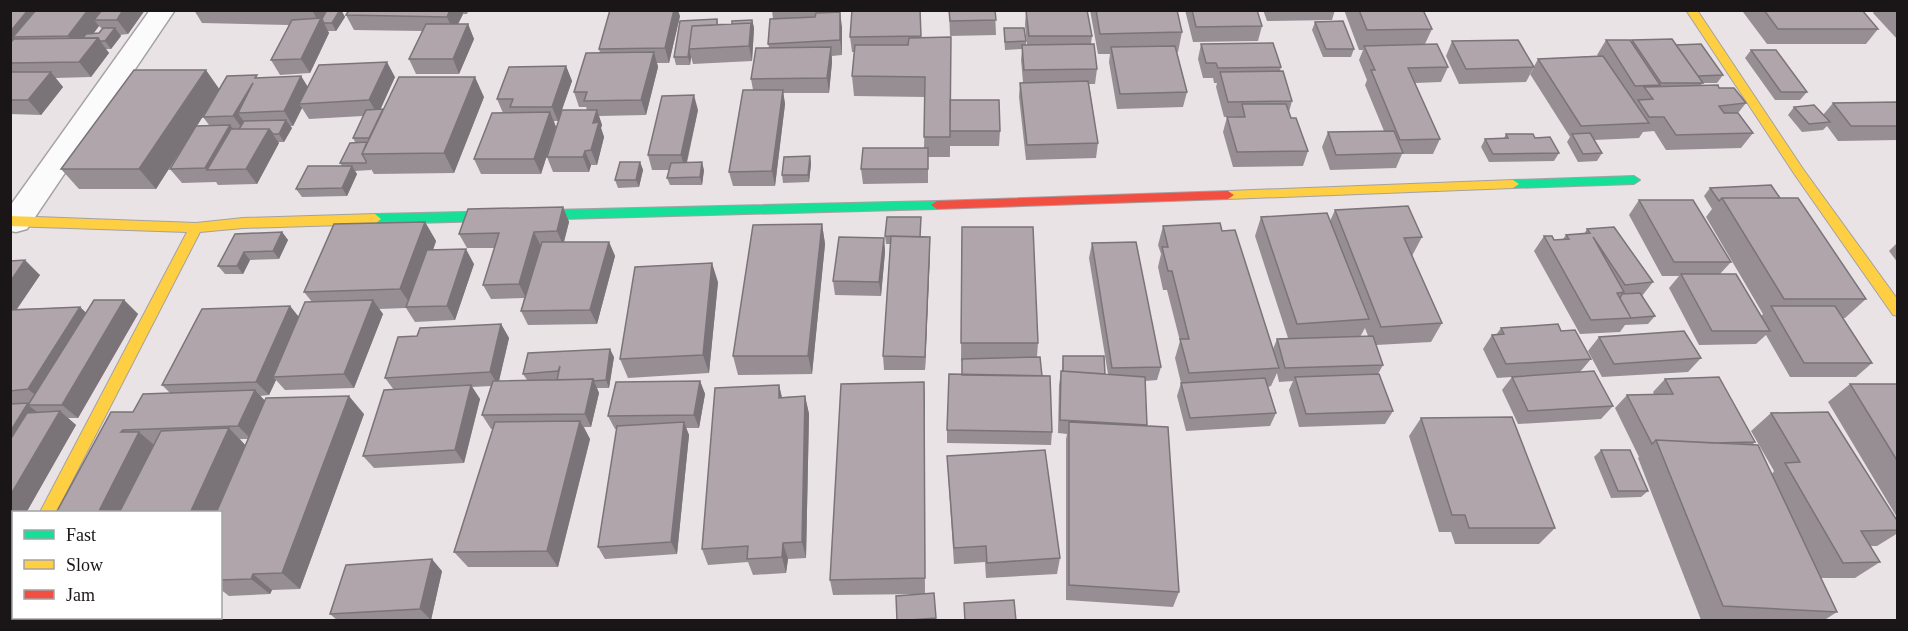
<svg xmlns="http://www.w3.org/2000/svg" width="1908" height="631" font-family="'Times New Roman',serif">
	<rect width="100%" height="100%" fill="#e9e3e6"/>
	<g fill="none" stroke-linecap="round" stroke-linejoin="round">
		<!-- street casing -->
		<g stroke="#a5a1a3" stroke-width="3">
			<path id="street" d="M 150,10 L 175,10 L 27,229 L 16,232 L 10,231 L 10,206 Z
				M 14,561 L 14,602 L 10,604 L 10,562 Z"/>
		</g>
		<!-- fast casing -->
		<g stroke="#a5a1a3" stroke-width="2">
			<path id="fast" d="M 1634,176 L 1640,180 L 1634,184 L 1513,188 L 1507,184 L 1513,180 Z
				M 937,201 L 943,205 L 937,209 L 375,224 L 369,219 L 375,214 Z"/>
		</g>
		<!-- slow casing -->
		<g stroke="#a5a1a3" stroke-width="2">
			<path id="slow" d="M 1686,10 L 1697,10 L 1803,169 L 1898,300 L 1898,316 L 1893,315 L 1795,175 Z
				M 1513,180 L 1519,184 L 1513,188 L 1228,199 L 1222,195 L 1228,191 Z
				M 375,214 L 381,219 L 375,224 L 243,228 L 200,232 L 56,512 L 40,512 L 187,232 L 10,226 L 10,216 L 196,223 L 243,218 Z"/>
		</g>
		<!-- jam casing -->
		<g stroke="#a5a1a3" stroke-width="2">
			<path id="jam" d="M 1228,191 L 1234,195 L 1228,199 L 937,209 L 931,205 L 937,201 Z"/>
		</g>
		<!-- street -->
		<use href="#street" fill="#fcfbfb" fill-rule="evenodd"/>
		<!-- fast -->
		<use href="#fast" fill="#16e098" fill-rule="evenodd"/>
		<!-- slow -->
		<use href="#slow" fill="#ffcf43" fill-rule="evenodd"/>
		<!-- jam -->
		<use href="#jam" fill="#f24e42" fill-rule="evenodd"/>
	</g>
	<!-- wall -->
	<path fill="#968e93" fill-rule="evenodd" d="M 10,10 L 145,10 L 128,34 L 120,35 L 121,36 L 111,49 L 106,49 L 109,53 L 91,77 L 55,78 L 63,87 L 41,115 L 10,114 ZM 99,26 L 102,29 L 99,33 L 93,34 Z
		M 194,10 L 341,10 L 345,17 L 336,31 L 328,31 L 329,33 L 310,73 L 280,75 L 271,60 L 289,25 L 202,23 Z
		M 349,10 L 469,10 L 467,14 L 463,14 L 458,24 L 468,24 L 474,39 L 459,74 L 416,74 L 409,59 L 422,31 L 354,30 L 346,15 Z
		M 772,10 L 826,10 L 826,12 L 842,27 L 842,55 L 832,56 L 832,62 L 829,93 L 783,93 L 785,104 L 775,186 L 733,186 L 729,172 L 753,90 L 751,79 L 769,47 L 768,44 L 773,19 Z
		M 920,10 L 921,38 L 950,100 L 1000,131 L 999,146 L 950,146 L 950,139 L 950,157 L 928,157 L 928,183 L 863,184 L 861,169 L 924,148 L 925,97 L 854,96 L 852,76 L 854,52 L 852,52 L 850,37 Z
		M 949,10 L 995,10 L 996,35 L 950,36 Z
		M 1026,10 L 1092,36 L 1091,44 L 1097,69 L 1095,84 L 1089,84 L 1098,143 L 1096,158 L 1026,160 L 1019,97 L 1020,83 L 1023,82 L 1021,60 L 1022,49 L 1005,50 L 1004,36 L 1004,28 L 1026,41 L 1026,45 L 1027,45 L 1025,25 Z
		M 1090,10 L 1177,10 L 1182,32 L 1178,52 L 1177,52 L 1187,92 L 1183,107 L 1117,109 L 1109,62 L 1110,54 L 1098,54 Z
		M 1185,10 L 1257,10 L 1262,26 L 1258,41 L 1193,42 Z
		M 1263,10 L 1335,10 L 1332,20 L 1267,21 Z
		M 1344,10 L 1423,10 L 1432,29 L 1425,44 L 1448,67 L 1441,82 L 1415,83 L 1440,139 L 1433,154 L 1402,154 L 1396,168 L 1330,170 L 1322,147 L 1328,132 L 1384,131 L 1365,85 L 1367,80 L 1359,60 L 1363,50 L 1359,50 Z
		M 1744,10 L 1862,10 L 1878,29 L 1866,44 L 1767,44 L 1743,12 Z
		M 1875,10 L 1898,10 L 1898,40 L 1873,13 Z
		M 680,16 L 669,63 L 657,63 L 658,67 L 646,115 L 599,116 L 602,125 L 601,128 L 604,137 L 597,165 L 591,165 L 589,172 L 553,172 L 547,157 L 587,110 L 586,107 L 579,107 L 574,92 L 600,53 L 599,49 Z
		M 717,19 L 718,25 L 732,24 L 752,20 L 754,28 L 752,61 L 693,64 L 691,57 L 690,65 L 676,65 L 674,57 Z
		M 1315,22 L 1354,49 L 1351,57 L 1323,57 L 1312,30 Z
		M 1606,40 L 1631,42 L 1632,40 L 1676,45 L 1723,75 L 1717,83 L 1702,83 L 1701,86 L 1719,88 L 1746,103 L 1738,113 L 1753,133 L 1741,148 L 1666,150 L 1654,131 L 1643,132 L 1639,138 L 1594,140 L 1602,153 L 1597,161 L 1578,162 L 1567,142 L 1570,137 L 1530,74 L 1538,59 L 1598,56 L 1597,55 Z
		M 1452,41 L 1534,67 L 1526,82 L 1459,84 L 1446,56 Z
		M 1201,44 L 1281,67 L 1280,71 L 1292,101 L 1289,112 L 1291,118 L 1308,151 L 1303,166 L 1233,167 L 1223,132 L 1227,117 L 1239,116 L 1224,117 L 1216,87 L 1217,83 L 1214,83 L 1213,78 L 1203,78 L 1198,59 Z
		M 1751,50 L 1807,92 L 1800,100 L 1775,100 L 1745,58 Z
		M 566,66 L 572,81 L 558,121 L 554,121 L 556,127 L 541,174 L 481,174 L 474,159 L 503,113 L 497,99 Z
		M 301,76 L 308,87 L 395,77 L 380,109 L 484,97 L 454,173 L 374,174 L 371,169 L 371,170 L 355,171 L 357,174 L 347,196 L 302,197 L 296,189 L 342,166 L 340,163 L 355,142 L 353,138 L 363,116 L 309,119 L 302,108 L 293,126 L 290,126 L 292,128 L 284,142 L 278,142 L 279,143 L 257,184 L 218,185 L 216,182 L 182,183 L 170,169 L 191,133 L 156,189 L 79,189 L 61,169 L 219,90 L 259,78 ZM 216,95 L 203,117 L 209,125 L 197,126 Z
		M 1898,102 L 1898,140 L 1838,141 L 1827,126 L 1823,130 L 1802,132 L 1788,115 L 1794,107 L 1823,115 L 1833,103 Z
		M 698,110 L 687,163 L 704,170 L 702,185 L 670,185 L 667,178 L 669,170 L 652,170 L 648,155 Z
		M 1506,134 L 1535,138 L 1559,153 L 1554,161 L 1489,162 L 1481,147 L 1485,139 L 1504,138 Z
		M 810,156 L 811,164 L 809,182 L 783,183 L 782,175 Z
		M 640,162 L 643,170 L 639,187 L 618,188 L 615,180 Z
		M 1710,188 L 1780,198 L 1866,299 L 1845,318 L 1843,318 L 1872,363 L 1856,377 L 1790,377 L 1766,335 L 1756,344 L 1699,345 L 1669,288 L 1679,276 L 1662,276 L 1629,215 L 1639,200 L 1731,262 L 1720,274 L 1761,316 L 1763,314 L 1706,217 L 1712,209 L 1704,196 Z
		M 563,207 L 569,222 L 564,242 L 609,242 L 615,256 L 597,324 L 528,325 L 521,311 L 524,298 L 491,299 L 483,285 L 495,248 L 467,248 L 459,234 Z
		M 1335,210 L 1422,237 L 1412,256 L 1442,323 L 1431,342 L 1376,345 L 1383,365 L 1378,374 L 1393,411 L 1385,424 L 1299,427 L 1289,390 L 1293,381 L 1279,382 L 1277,373 L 1271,386 L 1268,387 L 1276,413 L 1270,426 L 1186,431 L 1177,396 L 1181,383 L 1175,358 L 1180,341 L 1167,290 L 1163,290 L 1158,267 L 1161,254 L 1158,245 L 1163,226 L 1222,231 L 1273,349 L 1277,339 L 1288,338 L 1255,236 L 1261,217 L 1330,221 ZM 1365,328 L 1368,336 L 1360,337 Z
		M 921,217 L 920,237 L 930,237 L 930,251 L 925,370 L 884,370 L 883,356 L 891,244 L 886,244 L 885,236 Z
		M 425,222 L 436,241 L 433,250 L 474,264 L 455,320 L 415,322 L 406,308 L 379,309 L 383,314 L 354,388 L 285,390 L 276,380 L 269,395 L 260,396 L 265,401 L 364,414 L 300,589 L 272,590 L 270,594 L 229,596 L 220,589 L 220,513 L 56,513 L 133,412 L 170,393 L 162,385 L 290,306 L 299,317 L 312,302 L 304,292 ZM 240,439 L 248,439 L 245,445 Z
		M 822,224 L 825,244 L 812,374 L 738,375 L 733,356 Z
		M 962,227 L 1038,343 L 1037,357 L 1042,376 L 1052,432 L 1051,445 L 947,443 L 947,430 L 962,375 L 962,361 L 961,361 Z
		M 1587,229 L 1653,282 L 1642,296 L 1655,316 L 1648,324 L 1625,325 L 1620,332 L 1580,334 L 1534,251 L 1544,236 L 1554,240 L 1563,239 L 1566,235 L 1584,234 Z
		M 282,232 L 288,240 L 279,259 L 250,260 L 243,274 L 225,274 L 218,266 Z
		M 884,238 L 885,252 L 881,296 L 835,295 L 833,281 Z
		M 1092,243 L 1161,367 L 1157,380 L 1145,381 L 1147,426 L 1179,592 L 1173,607 L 1066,600 L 1066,439 L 1067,434 L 1058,433 L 1059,385 L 1061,371 L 1062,371 L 1063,356 L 1105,374 L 1108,374 L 1089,258 Z
		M 1897,243 L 1898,243 L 1898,263 L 1889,251 Z
		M 10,261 L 40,275 L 17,309 L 80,307 L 86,313 L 124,300 L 138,314 L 78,418 L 68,418 L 76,425 L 26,513 L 14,513 L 10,540 Z
		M 718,282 L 709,373 L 628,378 L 620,359 Z
		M 501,324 L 509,338 L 499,381 L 527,380 L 523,374 L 614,357 L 609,388 L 597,388 L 599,393 L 591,427 L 584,427 L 590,439 L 558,567 L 468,567 L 454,552 L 493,429 L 491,429 L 482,415 L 491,386 L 472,387 L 480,399 L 464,463 L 374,468 L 363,456 L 394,390 L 385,378 L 417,336 Z
		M 1501,328 L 1591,359 L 1580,372 L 1613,406 L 1601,419 L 1518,424 L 1502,390 L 1512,377 L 1497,378 L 1483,349 L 1492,335 L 1496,335 Z
		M 1599,337 L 1701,358 L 1688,372 L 1602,377 L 1588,351 Z
		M 1665,379 L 1755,442 L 1752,445 L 1772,474 L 1774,471 L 1751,431 L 1771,413 L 1898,522 L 1898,533 L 1877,546 L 1870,546 L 1880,562 L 1855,578 L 1821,578 L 1837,612 L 1823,621 L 1701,620 L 1638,458 L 1639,457 L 1615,408 L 1627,395 L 1654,394 L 1653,392 Z
		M 700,381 L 705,394 L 699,428 L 686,428 L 689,435 L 677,554 L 605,559 L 598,547 L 617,429 L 615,429 L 608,416 Z
		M 924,382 L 925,594 L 833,595 L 830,580 Z
		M 1850,384 L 1898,384 L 1898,519 L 1828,402 Z
		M 779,385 L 782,397 L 805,396 L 809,414 L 806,558 L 788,559 L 786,573 L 753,575 L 748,562 L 708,565 L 702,549 Z
		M 1421,418 L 1555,528 L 1539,544 L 1455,544 L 1451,532 L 1439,532 L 1409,436 Z
		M 1601,450 L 1648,491 L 1641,497 L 1611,498 L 1594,457 Z
		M 947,456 L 1060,558 L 1057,574 L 986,578 L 985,562 L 954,564 L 948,473 Z
		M 442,571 L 431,620 L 415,621 L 338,621 L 330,614 Z
		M 934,593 L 936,621 L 897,621 Z"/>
	<!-- shaded-wall -->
	<path fill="#7a7478" d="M 28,10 L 53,10 L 13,37 L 22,48 L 10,47 L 10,32 Z
		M 88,10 L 111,10 L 94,20 L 99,26 L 80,51 L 68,36 Z
		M 123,10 L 145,10 L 128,34 L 117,20 Z
		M 312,10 L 330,10 L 323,21 L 329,33 L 310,73 L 301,59 L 319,23 Z
		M 340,10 L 341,10 L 345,17 L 336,31 L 332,23 Z
		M 450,10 L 462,10 L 463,14 L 454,32 L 447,17 Z
		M 674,10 L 678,10 L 680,16 L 669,63 L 665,48 Z
		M 840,12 L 842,27 L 842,55 L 840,40 Z
		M 752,20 L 754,28 L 752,61 L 749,46 L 751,23 Z
		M 468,24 L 474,39 L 459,74 L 453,59 Z
		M 115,28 L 121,36 L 111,49 L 105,41 Z
		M 98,38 L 109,53 L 91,77 L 79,62 Z
		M 831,47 L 832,62 L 829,93 L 827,78 Z
		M 689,49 L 691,57 L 690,65 L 688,57 Z
		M 654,52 L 658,67 L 646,115 L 641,100 Z
		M 387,62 L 395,77 L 378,115 L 369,100 Z
		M 566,66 L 572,81 L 558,121 L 552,107 Z
		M 206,70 L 220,90 L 156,189 L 139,169 Z
		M 51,72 L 63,87 L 41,115 L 28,100 Z
		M 301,76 L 310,91 L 299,104 L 302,108 L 293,126 L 284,111 Z
		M 475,77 L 484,97 L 454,173 L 444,153 Z
		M 253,83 L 238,113 L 247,126 L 244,131 L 233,116 Z
		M 783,90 L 785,104 L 775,186 L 772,171 Z
		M 694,95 L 698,110 L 685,169 L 681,155 Z
		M 597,110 L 602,125 L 601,128 L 604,137 L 597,165 L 591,150 L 593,123 Z
		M 550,112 L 556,127 L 541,174 L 534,159 Z
		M 286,120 L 292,128 L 284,142 L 279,134 Z
		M 230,125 L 237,134 L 207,170 L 205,168 Z
		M 269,129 L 279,143 L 257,184 L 246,169 Z
		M 585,151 L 591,165 L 589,172 L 583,157 Z
		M 810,156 L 811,164 L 809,182 L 808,175 Z
		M 640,162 L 643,170 L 639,187 L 636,180 Z
		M 702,162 L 704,170 L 702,185 L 700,177 Z
		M 352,166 L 357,174 L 347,196 L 342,188 Z
		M 563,207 L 569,222 L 563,245 L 557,231 Z
		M 425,222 L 436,241 L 413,308 L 400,289 Z
		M 822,224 L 825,244 L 812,374 L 808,356 Z
		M 282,232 L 288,240 L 279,259 L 273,251 Z
		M 534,232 L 541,246 L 526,298 L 519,284 Z
		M 930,237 L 930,251 L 925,370 L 925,357 Z
		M 884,238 L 885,252 L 881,296 L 879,282 Z
		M 609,242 L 615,256 L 597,324 L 590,310 Z
		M 466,249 L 474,264 L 455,320 L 447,306 Z
		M 244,252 L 250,260 L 243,274 L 237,266 Z
		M 25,260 L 40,275 L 10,319 L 10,282 Z
		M 712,263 L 718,282 L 709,373 L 703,355 Z
		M 124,300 L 138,314 L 78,418 L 62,405 Z
		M 373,300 L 383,314 L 354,388 L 344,374 Z
		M 290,306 L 301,320 L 273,377 L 276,380 L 269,395 L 256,382 Z
		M 80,307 L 100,326 L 47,405 L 28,389 Z
		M 501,324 L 509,338 L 498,385 L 490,372 Z
		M 610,349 L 614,357 L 609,388 L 606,380 Z
		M 593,379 L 599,393 L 591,427 L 585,414 Z
		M 700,381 L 705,394 L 699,428 L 694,415 Z
		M 924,382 L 925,400 L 925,594 L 925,578 Z
		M 471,385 L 480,399 L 464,463 L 455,450 Z
		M 779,385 L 783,403 L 779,398 Z
		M 255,390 L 267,403 L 251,439 L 238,426 Z
		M 349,396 L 364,414 L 300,589 L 282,573 Z
		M 805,396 L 809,414 L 806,558 L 802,542 Z
		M 28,403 L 30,405 L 28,405 L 44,417 L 10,451 L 10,432 Z
		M 60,411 L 76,425 L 26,513 L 14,513 L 14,535 L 10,540 L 10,496 Z
		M 580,421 L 590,439 L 558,567 L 547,551 Z
		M 684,422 L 689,435 L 677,554 L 671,542 Z
		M 229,428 L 246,446 L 217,513 L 190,513 Z
		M 123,430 L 135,440 L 139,432 L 154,445 L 121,513 L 98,513 Z
		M 783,543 L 788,559 L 786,573 L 782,557 Z
		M 432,559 L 442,571 L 431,620 L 420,609 Z
		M 253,574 L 272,590 L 270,594 L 251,579 Z"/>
	<!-- building -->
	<path fill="#afa5ab" stroke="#7a7478" stroke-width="1.5" d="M 10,10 L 28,10 L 10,32 Z
		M 36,10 L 88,10 L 68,36 L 13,37 Z
		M 102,10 L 123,10 L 117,20 L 94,20 Z
		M 327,10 L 340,10 L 332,23 L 324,23 L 322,19 Z
		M 349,10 L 450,10 L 447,17 L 346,15 Z
		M 610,10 L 674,10 L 665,48 L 599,49 Z
		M 852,10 L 920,10 L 921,36 L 850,37 Z
		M 949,10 L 995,10 L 996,20 L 950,21 Z
		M 1026,10 L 1087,10 L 1092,36 L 1029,36 Z
		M 1096,10 L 1177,10 L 1182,32 L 1100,34 Z
		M 1192,10 L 1257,10 L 1262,26 L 1196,27 Z
		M 1359,10 L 1423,10 L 1432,29 L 1367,30 Z
		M 1764,10 L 1862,10 L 1878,29 L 1778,29 Z
		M 840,12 L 840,40 L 768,44 L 770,19 L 815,17 L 816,13 Z
		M 321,18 L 301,59 L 271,60 L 292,20 Z
		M 717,19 L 717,25 L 692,26 L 688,57 L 674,57 L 680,21 Z
		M 752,20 L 752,29 L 751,23 L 732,24 L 732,21 Z
		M 1343,21 L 1354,49 L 1326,49 L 1315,22 Z
		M 751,23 L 749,46 L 689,49 L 692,26 Z
		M 426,24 L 468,24 L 453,59 L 409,59 Z
		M 103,28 L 115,28 L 105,41 L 100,41 L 98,38 L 83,38 L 86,34 L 99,33 Z
		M 1004,28 L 1024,28 L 1026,41 L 1005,42 Z
		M 951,37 L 950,137 L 924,137 L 925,77 L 852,76 L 855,45 L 908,45 L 909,38 Z
		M 98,38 L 79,62 L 10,63 L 10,43 L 14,39 Z
		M 1672,39 L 1703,83 L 1661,83 L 1632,40 Z
		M 1518,40 L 1534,67 L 1466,69 L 1452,41 Z
		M 1606,40 L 1630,40 L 1660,85 L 1635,86 Z
		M 1273,43 L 1281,67 L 1218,68 L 1216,63 L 1206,63 L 1201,44 Z
		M 1094,44 L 1097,69 L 1024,70 L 1022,45 Z
		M 1437,44 L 1448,67 L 1408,68 L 1440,139 L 1400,140 L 1371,70 L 1375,70 L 1364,46 Z
		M 1701,44 L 1723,75 L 1698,76 L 1676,45 Z
		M 1175,46 L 1187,92 L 1120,94 L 1111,47 Z
		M 831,47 L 827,78 L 751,79 L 756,48 Z
		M 1751,50 L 1776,50 L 1807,92 L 1781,92 Z
		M 654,52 L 641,100 L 584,101 L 587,92 L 574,92 L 586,53 Z
		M 1603,56 L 1649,123 L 1581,126 L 1538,59 Z
		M 387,62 L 369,100 L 299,104 L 319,65 Z
		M 566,66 L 552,107 L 510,107 L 513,99 L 497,99 L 509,67 Z
		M 134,70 L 206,70 L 139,169 L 61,169 Z
		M 1283,71 L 1292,101 L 1228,102 L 1220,72 Z
		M 10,72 L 51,72 L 28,100 L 10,100 Z
		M 257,75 L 255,78 L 301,76 L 284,111 L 238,113 L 253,83 L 233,116 L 203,117 L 227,76 Z
		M 399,77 L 475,77 L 444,153 L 362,154 Z
		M 1088,81 L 1098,143 L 1027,145 L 1020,83 Z
		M 1718,85 L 1719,88 L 1734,88 L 1746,103 L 1719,106 L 1724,113 L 1738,113 L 1753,133 L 1676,135 L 1664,117 L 1649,117 L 1638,100 L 1653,99 L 1644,87 Z
		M 743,90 L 783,90 L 772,171 L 729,172 Z
		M 694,95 L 681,155 L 648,155 L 662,96 Z
		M 950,100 L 999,100 L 1000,131 L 950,131 Z
		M 1898,102 L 1898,126 L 1851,126 L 1833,103 Z
		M 1242,104 L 1286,104 L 1291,118 L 1296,118 L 1308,151 L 1237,152 L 1227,117 L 1245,117 Z
		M 1814,105 L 1830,122 L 1809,124 L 1794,107 Z
		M 383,109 L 369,138 L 353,138 L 366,110 Z
		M 562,110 L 597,110 L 593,123 L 599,122 L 591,150 L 585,151 L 583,157 L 547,157 Z
		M 550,112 L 534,159 L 474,159 L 492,113 Z
		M 286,120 L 279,134 L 273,134 L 269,129 L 239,129 L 244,121 Z
		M 230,125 L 205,168 L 170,169 L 196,126 Z
		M 231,129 L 269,129 L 246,169 L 207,170 Z
		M 1394,131 L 1403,153 L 1336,155 L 1328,132 Z
		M 1590,133 L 1602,153 L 1583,154 L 1572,134 Z
		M 1506,134 L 1533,134 L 1535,138 L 1550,137 L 1559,153 L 1493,154 L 1485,139 L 1508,138 Z
		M 367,142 L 362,154 L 366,161 L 366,163 L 340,163 L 350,143 Z
		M 863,148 L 928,148 L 928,169 L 861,169 Z
		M 810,156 L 808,175 L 782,175 L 784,157 Z
		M 620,162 L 640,162 L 636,180 L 615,180 Z
		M 702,162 L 700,177 L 667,178 L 671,163 Z
		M 308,166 L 352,166 L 342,188 L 296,189 Z
		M 1771,185 L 1780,198 L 1722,198 L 1719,201 L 1710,188 Z
		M 1722,198 L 1798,198 L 1866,299 L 1784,299 Z
		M 1639,200 L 1693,200 L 1731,262 L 1674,262 Z
		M 1408,206 L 1422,237 L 1404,238 L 1442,323 L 1381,327 L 1335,210 Z
		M 563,207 L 557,231 L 534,232 L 519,284 L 483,285 L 499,233 L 459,234 L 468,209 Z
		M 1327,213 L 1369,319 L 1297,324 L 1261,217 Z
		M 887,217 L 921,217 L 920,237 L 885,236 Z
		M 425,222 L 400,289 L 304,292 L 334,224 Z
		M 1220,223 L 1222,231 L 1235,230 L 1279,368 L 1189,373 L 1180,339 L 1189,339 L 1172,271 L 1168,271 L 1162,247 L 1168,247 L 1163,226 Z
		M 822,224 L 808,356 L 733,356 L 753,225 Z
		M 962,227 L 1033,227 L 1038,343 L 961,343 Z
		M 1614,227 L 1653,282 L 1625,285 L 1593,237 L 1624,292 L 1617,293 L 1631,318 L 1591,320 L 1544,236 L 1552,236 L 1554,240 L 1569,239 L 1566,235 L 1590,233 L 1587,229 Z
		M 282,232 L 273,251 L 244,252 L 237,266 L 218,266 L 235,234 Z
		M 891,236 L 930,237 L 925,357 L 883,356 Z
		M 839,237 L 884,238 L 879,282 L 833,281 Z
		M 542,242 L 609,242 L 590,310 L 521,311 Z
		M 1136,242 L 1161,367 L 1112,368 L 1092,243 Z
		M 466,249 L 447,306 L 406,307 L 427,250 Z
		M 25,260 L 10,282 L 10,261 Z
		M 712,263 L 703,355 L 620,359 L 635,267 Z
		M 1681,274 L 1736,274 L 1770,331 L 1712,331 Z
		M 1640,293 L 1655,316 L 1631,318 L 1620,298 L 1622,294 Z
		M 94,300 L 124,300 L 62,405 L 28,405 Z
		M 373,300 L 344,374 L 273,377 L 305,302 Z
		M 290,306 L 256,382 L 162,385 L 202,309 Z
		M 1771,306 L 1835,306 L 1872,363 L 1804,363 Z
		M 80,307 L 28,389 L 10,391 L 10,310 Z
		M 501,324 L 490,372 L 385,378 L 398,337 L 417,336 L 420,328 Z
		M 1558,324 L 1561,331 L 1575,330 L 1591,359 L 1506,364 L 1492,335 L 1504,334 L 1501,328 Z
		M 1684,331 L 1701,358 L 1614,364 L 1599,337 Z
		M 1373,336 L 1383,365 L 1285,368 L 1277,339 Z
		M 610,349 L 606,380 L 594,381 L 593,379 L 557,380 L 560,366 L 558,371 L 523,374 L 528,353 Z
		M 1063,356 L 1104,356 L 1105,374 L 1063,371 Z
		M 1040,357 L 1042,376 L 962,375 L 962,359 Z
		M 1061,371 L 1145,377 L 1147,425 L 1060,420 Z
		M 1594,371 L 1613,406 L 1528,411 L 1512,377 Z
		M 949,374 L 1050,376 L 1052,432 L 947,430 Z
		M 1379,374 L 1393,411 L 1306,414 L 1295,377 Z
		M 1719,377 L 1755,442 L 1713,443 L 1656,440 L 1652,444 L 1627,395 L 1673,394 L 1665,379 Z
		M 1265,378 L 1276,413 L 1190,418 L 1181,383 Z
		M 593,379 L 585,414 L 482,415 L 493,381 Z
		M 700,381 L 694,415 L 608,416 L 616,382 Z
		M 924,382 L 925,578 L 830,580 L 841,384 Z
		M 1850,384 L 1898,384 L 1898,462 Z
		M 471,385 L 455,450 L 363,456 L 384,390 Z
		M 779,385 L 779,398 L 805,396 L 802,542 L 783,543 L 782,557 L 747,559 L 748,546 L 702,549 L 715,388 Z
		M 255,390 L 238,426 L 123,430 L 121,432 L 139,432 L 98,513 L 56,513 L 111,412 L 133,412 L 143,394 Z
		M 349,396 L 282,573 L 253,574 L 251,579 L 220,580 L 220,513 L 216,513 L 266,398 Z
		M 28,403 L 10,432 L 10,404 Z
		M 60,411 L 10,496 L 10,440 L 27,413 Z
		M 1828,412 L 1898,522 L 1898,530 L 1861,531 L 1880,562 L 1843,563 L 1785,463 L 1800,462 L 1771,413 Z
		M 1512,417 L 1555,528 L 1469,528 L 1465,515 L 1452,515 L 1421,418 Z
		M 580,421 L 547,551 L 454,552 L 495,422 Z
		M 684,422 L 671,542 L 598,547 L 617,426 Z
		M 1069,422 L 1168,427 L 1179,592 L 1069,585 Z
		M 229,428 L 190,513 L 119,513 L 161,431 Z
		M 1656,440 L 1758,445 L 1837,612 L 1723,606 Z
		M 1045,450 L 1060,558 L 987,563 L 986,546 L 954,548 L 947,456 Z
		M 1601,450 L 1630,450 L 1648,491 L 1618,491 Z
		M 432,559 L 420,609 L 330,614 L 346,565 Z
		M 14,592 L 14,602 L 10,602 L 10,597 Z
		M 934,593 L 936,618 L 897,621 L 896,596 Z
		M 1014,600 L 1016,621 L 965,621 L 964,603 Z"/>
	<!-- border -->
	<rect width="1908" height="631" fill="none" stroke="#1a1618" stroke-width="24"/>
	<!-- legend -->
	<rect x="12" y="511" width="210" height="108" fill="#ffffff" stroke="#a3a2a3" stroke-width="1.5"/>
	<rect x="24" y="530" width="30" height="9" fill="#16e098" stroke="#a3a2a3" stroke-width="1.5"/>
	<text x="66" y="541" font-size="18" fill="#1a1618">Fast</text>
	<rect x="24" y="560" width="30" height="9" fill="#ffcf43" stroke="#a3a2a3" stroke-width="1.5"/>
	<text x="66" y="571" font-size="18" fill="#1a1618">Slow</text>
	<rect x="24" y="590" width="30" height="9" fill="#f24e42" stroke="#a3a2a3" stroke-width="1.5"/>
	<text x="66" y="601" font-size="18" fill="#1a1618">Jam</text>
</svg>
